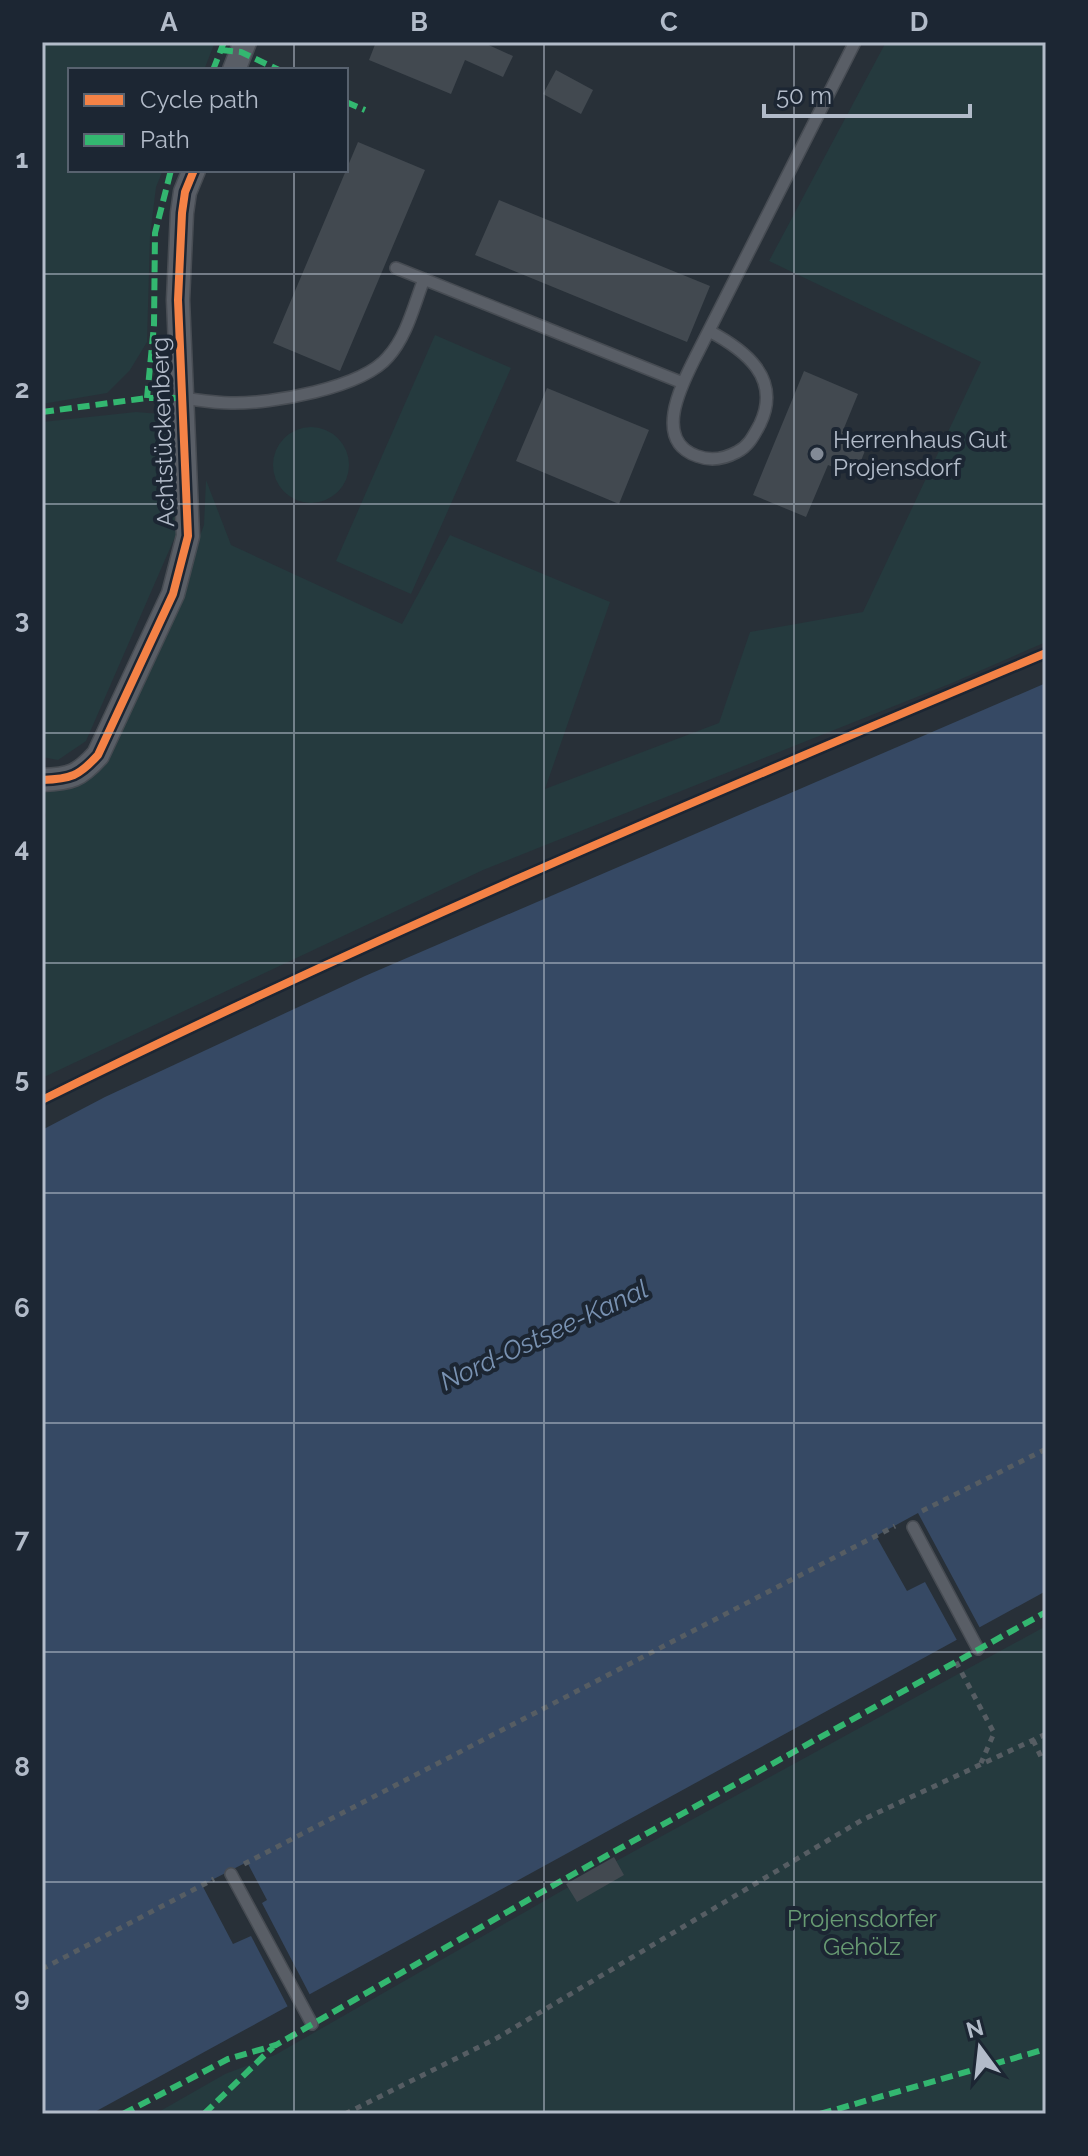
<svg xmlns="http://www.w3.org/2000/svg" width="1088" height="2156" font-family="Raleway,sans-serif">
	<rect width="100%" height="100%" fill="#283038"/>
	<!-- green -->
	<path fill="#253a3e" d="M 42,42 L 215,42 L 204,70 L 70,70 L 70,170 L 163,170 L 156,187 L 150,236 L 147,342 L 130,370 L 107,393 L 42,404 Z
		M 886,42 L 1046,42 L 1046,642 L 952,683 L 483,870 L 42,1078 L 42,826 L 46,815 L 42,806 L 42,793 L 75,784 L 169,620 L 204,525 L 206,480 L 231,545 L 402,624 L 450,535 L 610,602 L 545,789 L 719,723 L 750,632 L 863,612 L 981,362 L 769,261 Z
		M 435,335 L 511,368 L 411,594 L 336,561 Z
		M 136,412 L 173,415 L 178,530 L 86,741 L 58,760 L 42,757 L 42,422 Z
		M273 465a38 38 0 1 1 76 0a38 38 0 1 1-76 0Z
		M 1046,1626 L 1046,2114 L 155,2114 L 225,2074 L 275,2055 L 565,1889 Z"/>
	<!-- water -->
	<path fill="#364964" d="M 1046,683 L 1046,1591 L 91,2114 L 42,2114 L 42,1130 L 105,1097 L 365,976 Z"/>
	<!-- pier -->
	<path fill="#283038" d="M 918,1513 L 981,1630 L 958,1642 L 925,1582 L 907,1591 L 876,1536 Z
		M 247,1862 L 267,1900 L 262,1903 L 311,1997 L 289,2009 L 251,1936 L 233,1944 L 202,1885 Z"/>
	<!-- building -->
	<path fill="#424950" d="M 376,42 L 482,42 L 513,56 L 503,77 L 465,60 L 451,94 L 369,60 Z
		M 556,70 L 593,90 L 581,114 L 543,94 Z
		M 358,142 L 425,170 L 340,371 L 273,343 Z
		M 499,200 L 710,286 L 687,342 L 475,255 Z
		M 804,371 L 858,394 L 842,433 L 868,443 L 855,476 L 828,465 L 806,517 L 753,495 Z
		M 547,388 L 649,430 L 619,504 L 516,461 Z
		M 614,1857 L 624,1875 L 577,1902 L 566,1884 Z"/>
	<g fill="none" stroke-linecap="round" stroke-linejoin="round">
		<!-- service casing -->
		<g stroke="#474c53" stroke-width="14">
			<path id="service" d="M 396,268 L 683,383
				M 709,331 C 745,350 782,378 760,424 C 754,435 749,446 737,452 C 724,459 710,461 697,456 C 652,440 682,384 696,356 C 749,251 802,147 855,42
				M 182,398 C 198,400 215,403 231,403 C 271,404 362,388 388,357 C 407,336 414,305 424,279
				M 913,1527 L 978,1649
				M 231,1874 L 312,2024"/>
		</g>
		<!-- minor casing -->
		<g stroke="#474c53" stroke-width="25">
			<path id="minor" d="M 234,70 L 245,42
				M 42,780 C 71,779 79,776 98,755 L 173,594 L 188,536 L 178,300 L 182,213 L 185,192 L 194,170"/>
		</g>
		<!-- path -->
		<path stroke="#565d63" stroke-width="5" stroke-dasharray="6 6" stroke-linecap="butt" d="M 922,1511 L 1046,1449
			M 956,1662 L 994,1733 L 981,1763
			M 1033,1740 L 1043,1761
			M 244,1864 L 895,1526
			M 42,1969 L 214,1879
			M 345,2114 L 497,2038 L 862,1820 L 1046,1734"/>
		<!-- service -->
		<use href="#service" stroke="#595e66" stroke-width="11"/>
		<!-- minor -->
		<use href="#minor" stroke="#595e66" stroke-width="22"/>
		<!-- quiet -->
		<path stroke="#33b770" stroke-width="6" stroke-dasharray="12 6" stroke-linecap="butt" d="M 221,50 L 241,52 L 279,70
			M 213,70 L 224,42
			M 346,102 L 365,110
			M 147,398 L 154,325 L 155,233 L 171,170
			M 42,412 L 147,398 L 182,398
			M 123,2114 L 228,2059 L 276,2045 L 561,1881 L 1046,1612
			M 204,2114 L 273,2047
			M 820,2114 L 1046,2049"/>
		<!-- cycleway casing -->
		<g stroke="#1c2633" stroke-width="13">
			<path id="cycleway" d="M 42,780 C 71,779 79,776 98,755 L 173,594 L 188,536 L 178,300 L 182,213 L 185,192 L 194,170
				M 42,1100 C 371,937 708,795 1046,653"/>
		</g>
		<!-- cycleway -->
		<use href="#cycleway" stroke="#f48246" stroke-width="8"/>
	</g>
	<!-- grid -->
	<path fill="none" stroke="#b2bbc9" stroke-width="2" stroke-opacity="0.55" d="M 294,42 L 294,70M 544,42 L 544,2114M 794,42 L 794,2114M 294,170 L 294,2114M 42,274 L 1046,274M 42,504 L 1046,504M 42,733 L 1046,733M 42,963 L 1046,963M 42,1193 L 1046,1193M 42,1423 L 1046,1423M 42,1652 L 1046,1652M 42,1882 L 1046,1882"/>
	<!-- markers -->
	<circle fill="#828a96" stroke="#1c2633" stroke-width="3" cx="817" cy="454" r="8"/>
	<g text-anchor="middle" stroke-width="8" stroke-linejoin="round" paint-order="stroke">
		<!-- street labels -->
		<g font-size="24" fill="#b2bbc9" stroke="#1c2633">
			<text transform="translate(163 432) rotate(-92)" y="8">Achtstückenberg</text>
		</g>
		<!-- poi labels -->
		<g font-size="24" fill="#b2bbc9" stroke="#1c2633" text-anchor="start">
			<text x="833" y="448">Herrenhaus Gut<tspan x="833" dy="28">Projensdorf</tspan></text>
		</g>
		<!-- park labels -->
		<g font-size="24" fill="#689b73" stroke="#1c2633">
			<text x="862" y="1927">Projensdorfer<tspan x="862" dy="28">Gehölz</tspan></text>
		</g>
		<!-- water labels -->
		<g font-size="26" font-style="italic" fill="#7992b2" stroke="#1c2633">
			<text transform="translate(544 1335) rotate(-25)" y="9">Nord-Ostsee-Kanal</text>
		</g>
	</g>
	<!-- border -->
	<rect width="1088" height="2156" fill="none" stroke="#1c2633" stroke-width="88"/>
	<!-- legend -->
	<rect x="68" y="68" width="280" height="104" fill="#1c2633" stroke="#58626f" stroke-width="2"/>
	<rect x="84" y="94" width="40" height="12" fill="#f48246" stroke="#58626f" stroke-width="2"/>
	<text x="140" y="108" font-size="24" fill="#b2bbc9">Cycle path</text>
	<rect x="84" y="134" width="40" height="12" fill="#33b770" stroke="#58626f" stroke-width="2"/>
	<text x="140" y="148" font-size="24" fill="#b2bbc9">Path</text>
	<!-- north arrow -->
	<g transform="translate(980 2048) rotate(345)" stroke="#1c2633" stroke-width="6" paint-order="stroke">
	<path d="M0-6L14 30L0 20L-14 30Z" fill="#b2bbc9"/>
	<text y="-12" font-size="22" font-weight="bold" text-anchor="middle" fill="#b2bbc9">N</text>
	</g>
	<!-- scale -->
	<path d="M764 104v12h206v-12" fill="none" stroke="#b2bbc9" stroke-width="4"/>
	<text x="776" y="104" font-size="24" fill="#b2bbc9" stroke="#1c2633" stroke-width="6" paint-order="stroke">50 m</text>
	<rect x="44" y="44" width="1000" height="2068" fill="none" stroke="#b2bbc9" stroke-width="3"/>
	<g font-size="26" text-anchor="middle" font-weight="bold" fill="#b2bbc9">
		<text x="169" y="31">A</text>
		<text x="419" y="31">B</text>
		<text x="669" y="31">C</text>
		<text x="919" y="31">D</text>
		<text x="22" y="168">1</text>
		<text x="22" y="398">2</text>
		<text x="22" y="628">3</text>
		<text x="22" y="857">4</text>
		<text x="22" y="1087">5</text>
		<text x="22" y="1317">6</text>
		<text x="22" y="1547">7</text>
		<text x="22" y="1776">8</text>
		<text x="22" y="2006">9</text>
	</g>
</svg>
